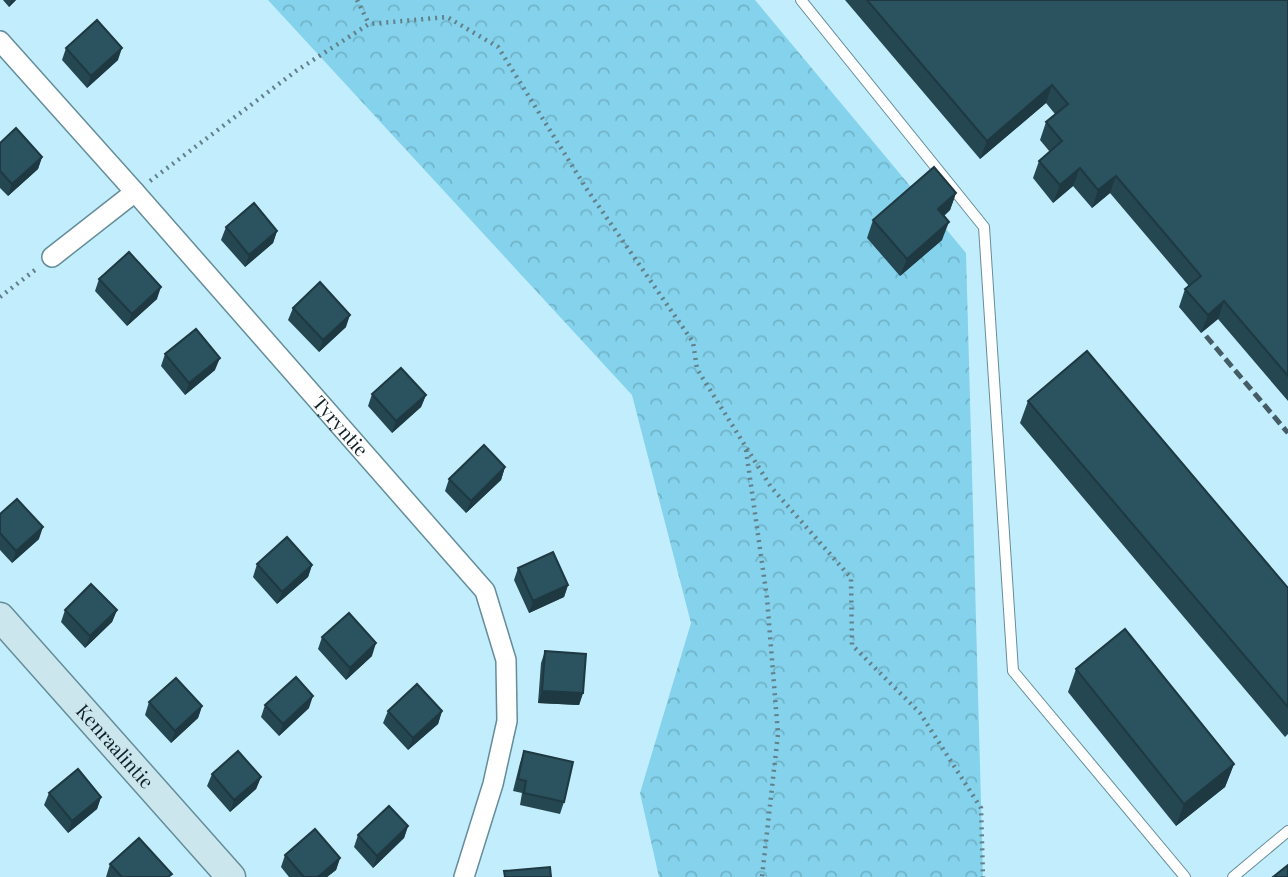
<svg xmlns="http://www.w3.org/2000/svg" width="1288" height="877" font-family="'Playfair Display',serif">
	<defs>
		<pattern id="forest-crowns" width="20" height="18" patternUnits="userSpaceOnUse" patternTransform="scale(1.75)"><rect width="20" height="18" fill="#84d2eb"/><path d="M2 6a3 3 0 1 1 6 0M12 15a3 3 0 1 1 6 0" fill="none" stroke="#71b4c9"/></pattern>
	</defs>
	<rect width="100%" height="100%" fill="#c2edfc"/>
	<!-- forest -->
	<path fill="url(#forest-crowns)" d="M 268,0 L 755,0 L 966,253 L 983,877 L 659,877 L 640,793 L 691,623 L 632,395 Z"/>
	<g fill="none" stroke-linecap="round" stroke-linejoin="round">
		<!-- lane casing -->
		<g stroke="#648d9a" stroke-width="12">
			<path id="lane" d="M 801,0 L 984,227 L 1013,671 L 1185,877
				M 1233,877 L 1288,831"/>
		</g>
		<!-- street casing -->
		<g stroke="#648d9a" stroke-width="22">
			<g id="street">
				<path id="s1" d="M 0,41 L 135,192 L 485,591 L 506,660 L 507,721 L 493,784 L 464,877"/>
				<path d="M 52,257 L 135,192"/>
			</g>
		</g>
		<!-- secondary casing -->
		<g stroke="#648d9a" stroke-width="31">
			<g id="secondary">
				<path id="s2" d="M 0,617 L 231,877"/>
			</g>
		</g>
		<!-- path -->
		<path stroke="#63808a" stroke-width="4.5" stroke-dasharray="2 5" stroke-linecap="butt" d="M 357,0 L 369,24
			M 150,181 L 296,71 L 369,24 L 447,17 L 498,47 L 586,188 L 693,342 L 697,369 L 771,487 L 851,578 L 852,645 L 920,713 L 981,808 L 983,877
			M 0,297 L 35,270
			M 746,450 L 767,598 L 778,734 L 762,877"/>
		<!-- lane -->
		<use href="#lane" stroke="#fff" stroke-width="10"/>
		<!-- street -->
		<use href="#street" stroke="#fff" stroke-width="19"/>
		<!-- secondary -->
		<use href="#secondary" stroke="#cce6ee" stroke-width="28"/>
		<!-- rail -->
		<path stroke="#445c64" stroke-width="5" stroke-dasharray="10 5" stroke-linecap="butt" d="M 1206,336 L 1288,433"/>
	</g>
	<!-- wall -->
	<path fill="#254752" d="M 3,0 L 16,0 L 9,7 Z
		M 845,0 L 1288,0 L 1288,401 L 1218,319 L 1201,333 L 1179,307 L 1185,289 L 1189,286 L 1110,193 L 1092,208 L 1073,186 L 1053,203 L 1033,178 L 1039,161 L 1050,152 L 1040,140 L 1046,122 L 1055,114 L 1046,103 L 980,159 Z
		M 66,48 L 118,60 L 87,88 L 62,60 Z
		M 0,143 L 42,157 L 38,169 L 8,196 L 0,188 Z
		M 956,193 L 950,210 L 944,216 L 942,240 L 900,276 L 867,238 L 873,220 Z
		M 226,227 L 277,231 L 273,243 L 245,267 L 221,240 Z
		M 99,279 L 157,299 L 127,326 L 95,291 Z
		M 293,308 L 346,327 L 319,352 L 288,320 Z
		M 165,354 L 215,370 L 185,395 L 161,366 Z
		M 372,394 L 426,395 L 421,407 L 392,433 L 368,406 Z
		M 1028,401 L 1288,588 L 1288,734 L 1285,737 L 1020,423 Z
		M 505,467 L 501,480 L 466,513 L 445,491 L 449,479 Z
		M 0,514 L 39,539 L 12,563 L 0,550 Z
		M 257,564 L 312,565 L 308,577 L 277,604 L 253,577 Z
		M 518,568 L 568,585 L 564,597 L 529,613 L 514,580 Z
		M 65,610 L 117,610 L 112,622 L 85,648 L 61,622 Z
		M 322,637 L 372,656 L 346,680 L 318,649 Z
		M 545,651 L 583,693 L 579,705 L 538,703 L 541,663 Z
		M 1076,669 L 1234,764 L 1225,787 L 1176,826 L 1068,692 Z
		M 149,702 L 202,706 L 198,718 L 171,743 L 145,715 Z
		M 265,705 L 309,708 L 279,736 L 261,717 Z
		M 388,711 L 442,711 L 438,724 L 408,750 L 383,723 Z
		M 524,751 L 564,802 L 560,814 L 520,805 L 522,793 L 513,791 L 520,763 Z
		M 212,774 L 261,777 L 256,789 L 230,812 L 207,786 Z
		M 49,793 L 101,797 L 97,809 L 68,833 L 44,805 Z
		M 408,826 L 404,838 L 373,868 L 354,847 L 358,835 Z
		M 285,855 L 340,858 L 336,870 L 327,877 L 289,877 L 281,867 Z
		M 110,864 L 171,877 L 106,877 Z"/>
	<!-- shaded-wall -->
	<path fill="#1e3942" d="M 11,0 L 16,0 L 9,7 Z
		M 122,48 L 118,60 L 87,88 L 91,76 Z
		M 1052,85 L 1046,103 L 980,159 L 987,141 Z
		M 42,157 L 38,169 L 8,196 L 12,184 Z
		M 1080,168 L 1073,186 L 1053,203 L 1060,185 Z
		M 1116,176 L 1110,193 L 1092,208 L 1098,190 Z
		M 956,193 L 950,210 L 931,227 L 938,209 Z
		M 949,222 L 942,240 L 900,276 L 907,259 Z
		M 277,231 L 273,243 L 245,267 L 249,255 Z
		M 161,287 L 157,299 L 127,326 L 132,314 Z
		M 1224,301 L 1218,319 L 1201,333 L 1208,315 Z
		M 350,315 L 346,327 L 319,352 L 323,340 Z
		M 220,358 L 215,370 L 185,395 L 189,383 Z
		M 426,395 L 421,407 L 392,433 L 396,421 Z
		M 505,467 L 501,480 L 466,513 L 471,501 Z
		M 43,527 L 39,539 L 12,563 L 16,551 Z
		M 312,565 L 308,577 L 277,604 L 282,592 Z
		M 568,585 L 564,597 L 529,613 L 533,601 Z
		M 117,610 L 112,622 L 85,648 L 90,636 Z
		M 376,643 L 372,656 L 346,680 L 350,668 Z
		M 542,691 L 583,693 L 579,705 L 538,703 Z
		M 313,696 L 309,708 L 279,736 L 283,724 Z
		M 202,706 L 198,718 L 171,743 L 175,731 Z
		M 442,711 L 438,724 L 408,750 L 413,738 Z
		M 1234,764 L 1225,787 L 1176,826 L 1184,804 Z
		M 261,777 L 256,789 L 230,812 L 234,800 Z
		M 101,797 L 97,809 L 68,833 L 72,821 Z
		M 408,826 L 404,838 L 373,868 L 377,856 Z
		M 340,858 L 336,870 L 327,877 L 318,877 Z"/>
	<!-- building -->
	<path fill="#2b525f" stroke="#1e3942" stroke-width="2" d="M 867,0 L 1288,0 L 1288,376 L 1224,301 L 1208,315 L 1185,289 L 1201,276 L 1116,176 L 1098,190 L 1080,168 L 1060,185 L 1039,161 L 1062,141 L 1046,122 L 1068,104 L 1052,85 L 987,141 Z
		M 97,20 L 122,48 L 91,76 L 66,48 Z
		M 16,128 L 42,157 L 12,184 L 0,171 L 0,143 Z
		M 934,167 L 956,193 L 938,209 L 949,222 L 907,259 L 873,220 Z
		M 254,203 L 277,231 L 249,255 L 226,227 Z
		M 129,252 L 161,287 L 132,314 L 99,279 Z
		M 320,282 L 350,315 L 323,340 L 293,308 Z
		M 196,329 L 220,358 L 189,383 L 165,354 Z
		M 1087,351 L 1288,588 L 1288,707 L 1028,401 Z
		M 401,368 L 426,395 L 396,421 L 372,394 Z
		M 484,445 L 505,467 L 471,501 L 449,479 Z
		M 17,499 L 43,527 L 16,551 L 0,533 L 0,514 Z
		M 287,537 L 312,565 L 282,592 L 257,564 Z
		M 553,552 L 568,585 L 533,601 L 518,568 Z
		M 91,584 L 117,610 L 90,636 L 65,610 Z
		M 349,613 L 376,643 L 350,668 L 322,637 Z
		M 1125,629 L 1234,764 L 1184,804 L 1076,669 Z
		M 545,651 L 586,654 L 583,693 L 542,691 Z
		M 296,677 L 313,696 L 283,724 L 265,705 Z
		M 176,678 L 202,706 L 175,731 L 149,702 Z
		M 417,684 L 442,711 L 413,738 L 388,711 Z
		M 238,751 L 261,777 L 234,800 L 212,774 Z
		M 524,751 L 573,762 L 564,802 L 524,793 L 526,781 L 518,779 Z
		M 78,769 L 101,797 L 72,821 L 49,793 Z
		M 389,806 L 408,826 L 377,856 L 358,835 Z
		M 315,829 L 340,858 L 318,877 L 304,877 L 285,855 Z
		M 139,838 L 172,874 L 168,877 L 122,877 L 110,864 Z
		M 1288,865 L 1288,877 L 1273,877 Z
		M 550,867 L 551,877 L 505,877 L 504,871 Z"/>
	<g text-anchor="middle" stroke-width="7" stroke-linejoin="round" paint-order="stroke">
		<!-- street labels -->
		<g font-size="19" fill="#102026" stroke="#e5f6fc">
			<text dy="7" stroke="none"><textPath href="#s1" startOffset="514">Tyryntie</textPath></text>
			<text dy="7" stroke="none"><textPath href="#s2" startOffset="173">Kenraalintie</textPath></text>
		</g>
	</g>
</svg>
